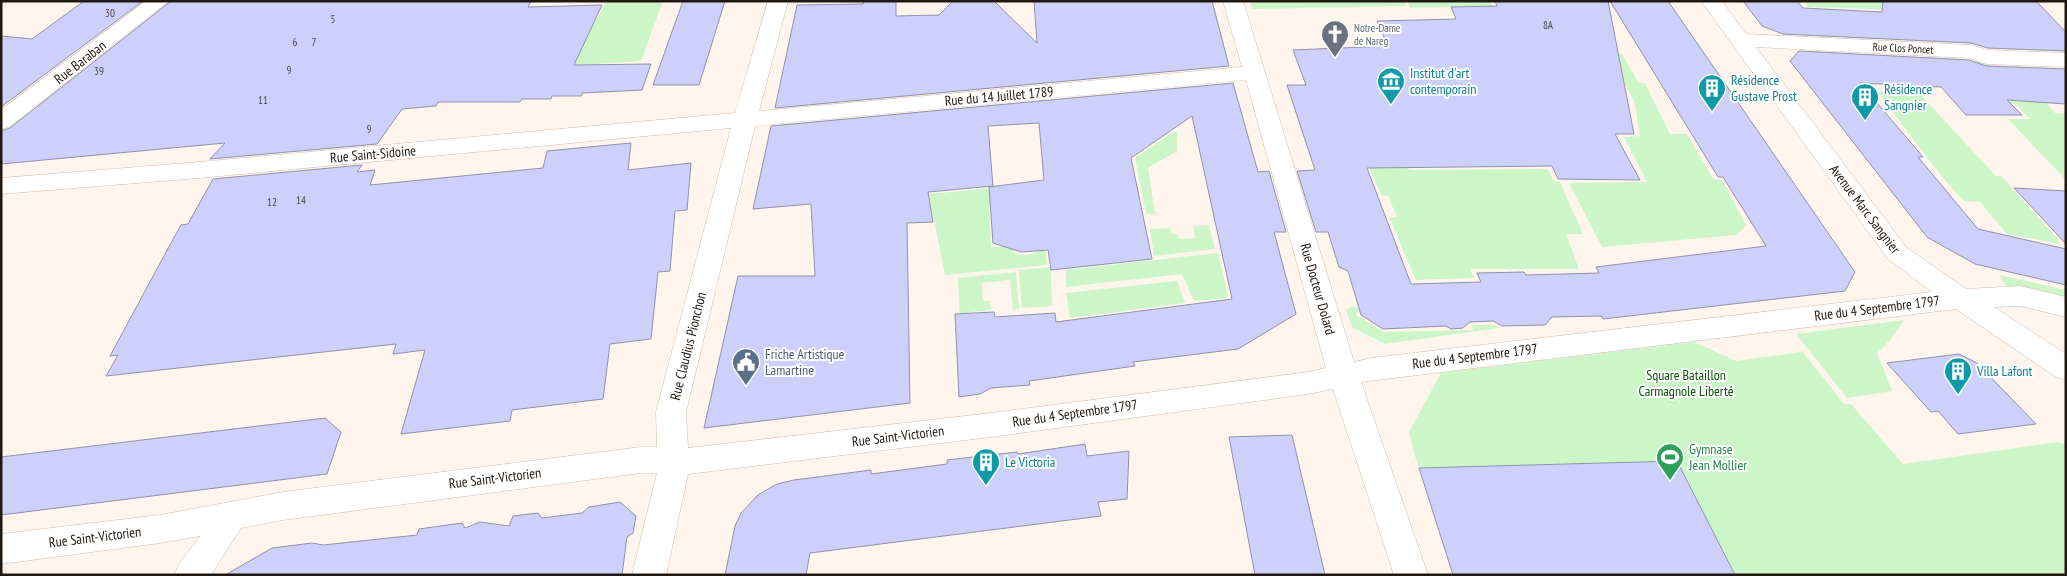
<svg xmlns="http://www.w3.org/2000/svg" width="2067" height="576" font-family="'PT Sans Narrow',sans-serif">
	<rect width="100%" height="100%" fill="#fff5ed"/>
	<!-- green -->
	<path fill="#ccf6c7" d="M 606,1 L 663,1 L 641,61 L 563,66 L 569,23 L 597,19 Z
		M 1250,1 L 1404,1 L 1406,6 L 1252,9 Z
		M 1407,1 L 1490,1 L 1503,31 L 1493,42 L 1477,6 L 1410,8 Z
		M 1803,1 L 1913,1 L 1924,11 L 1808,7 Z
		M 1610,54 L 1622,54 L 1638,82 L 1645,83 L 1670,134 L 1687,134 L 1713,179 L 1722,180 L 1746,225 L 1737,235 L 1602,247 L 1569,183 L 1647,182 L 1624,137 L 1640,136 L 1635,103 Z
		M 1917,60 L 1988,62 L 2003,78 L 2042,98 L 2055,113 L 2066,114 L 2066,180 L 2008,119 L 2030,119 L 2016,104 L 2004,103 Z
		M 1884,89 L 1916,90 L 1996,176 L 2001,176 L 2057,238 L 2059,244 L 2007,234 L 1980,202 L 1963,201 C 1933,167 1906,130 1879,93 Z
		M 1392,129 L 1409,170 L 1547,169 L 1554,181 L 1560,182 L 1583,234 L 1566,234 L 1579,269 L 1470,269 L 1474,278 L 1416,280 L 1389,217 L 1397,217 L 1388,196 L 1381,195 L 1369,167 Z
		M 1173,132 L 1177,132 L 1177,151 L 1148,168 L 1155,214 L 1146,214 L 1135,158 Z
		M 1003,187 L 1005,206 L 989,207 L 991,247 L 1012,246 L 1014,253 L 1024,255 L 1036,253 L 1037,246 L 1045,246 L 1047,265 L 945,275 L 929,194 Z
		M 1209,225 L 1215,249 L 1154,256 L 1150,229 L 1170,228 L 1172,234 L 1178,234 L 1179,239 L 1195,238 L 1193,226 Z
		M 1218,253 L 1228,295 L 1227,298 L 1194,301 L 1182,274 L 1066,287 L 1066,270 Z
		M 1051,267 L 1052,306 L 1022,308 L 1019,270 Z
		M 1016,272 L 1019,309 L 1013,310 L 1010,280 L 982,283 L 983,301 L 990,301 L 991,310 L 970,312 L 960,323 L 958,278 Z
		M 1999,275 L 2066,290 L 2066,297 L 2024,288 L 2006,286 Z
		M 1177,281 L 1185,303 L 1070,318 L 1066,293 Z
		M 1352,306 L 1359,308 L 1356,315 L 1384,332 L 1473,330 L 1472,325 L 1495,325 L 1499,328 L 1385,344 L 1352,327 L 1346,310 Z
		M 1904,320 L 1891,339 L 1877,353 L 1892,391 L 1847,398 L 1796,334 Z
		M 1694,342 L 1736,361 L 1803,352 L 1844,404 L 1851,404 L 1903,464 L 2058,442 L 2066,444 L 2066,575 L 1453,575 L 1415,456 L 1409,432 L 1441,373 Z"/>
	<!-- building -->
	<path fill="#cdd0fa" stroke="#9092ab" d="M 84,1 L 143,1 L 1,107 L 1,36 L 32,39 Z
		M 171,1 L 531,1 L 528,7 L 602,5 L 574,65 L 651,64 L 642,90 L 582,93 L 581,96 L 552,96 L 551,99 L 522,99 L 520,102 L 438,102 L 436,106 L 402,109 L 377,144 L 210,159 L 225,143 L 1,164 L 1,131 L 10,128 Z
		M 683,1 L 725,1 L 699,85 L 653,85 Z
		M 864,1 L 896,1 L 896,16 L 939,15 L 953,1 L 994,1 L 1037,43 L 1034,1 L 1212,1 L 1229,66 L 775,108 L 797,5 L 863,4 Z
		M 1495,1 L 1608,1 L 1634,134 L 1615,134 L 1640,180 L 1558,179 L 1552,166 L 1367,168 L 1411,284 L 1481,282 L 1477,273 L 1524,272 L 1526,275 L 1599,273 L 1596,267 L 1766,246 L 1723,177 L 1718,177 L 1610,1 L 1668,1 L 1855,272 L 1845,291 L 1603,319 L 1602,316 L 1552,317 L 1545,325 L 1502,326 L 1493,321 L 1470,322 L 1463,328 L 1451,329 L 1446,326 L 1383,329 L 1361,315 L 1348,271 L 1339,267 L 1328,232 L 1316,232 L 1297,171 L 1315,170 L 1287,85 L 1306,85 L 1293,50 L 1388,46 L 1377,21 L 1456,19 L 1451,7 L 1497,6 Z
		M 1743,1 L 1797,1 L 1803,8 L 1882,12 L 1883,1 L 2036,1 L 2066,32 L 2066,51 L 1988,48 L 1971,43 L 1783,34 L 1762,26 Z
		M 1799,51 L 1969,60 L 1986,66 L 2066,69 L 2066,104 L 2007,100 L 2022,115 L 1966,115 L 1941,87 L 1860,83 L 1923,157 L 1918,157 L 1978,229 L 2066,249 L 2066,285 L 1975,264 L 1927,237 L 1790,61 Z
		M 1233,83 L 1258,172 L 1269,171 L 1286,232 L 1274,232 L 1296,314 L 1238,349 L 1133,362 L 1135,366 L 1029,381 L 1030,385 L 991,388 L 980,394 L 959,397 L 955,314 L 994,312 L 995,317 L 1055,313 L 1056,322 L 1232,299 L 1192,116 L 1131,158 L 1152,259 L 1051,270 L 1048,250 L 1021,252 L 993,243 L 989,187 L 1044,180 L 1039,123 L 988,126 L 993,186 L 928,192 L 933,222 L 907,223 L 910,403 L 704,428 L 738,276 L 815,276 L 811,204 L 753,209 L 771,126 Z
		M 631,143 L 628,170 L 691,163 L 687,210 L 675,211 L 670,271 L 658,272 L 651,339 L 610,344 L 603,399 L 512,410 L 510,421 L 401,434 L 425,350 L 393,354 L 396,344 L 106,376 L 118,355 L 110,356 L 165,254 L 181,225 L 188,224 L 213,179 L 362,165 L 357,172 L 375,170 L 370,185 L 543,168 L 547,151 Z
		M 2014,188 L 2066,191 L 2066,244 Z
		M 1959,354 L 1977,363 L 2036,424 L 1958,434 L 1938,411 L 1931,412 L 1887,363 Z
		M 325,418 L 341,432 L 327,474 L 1,515 L 1,457 Z
		M 1292,435 L 1325,575 L 1255,575 L 1229,437 Z
		M 1085,444 L 1087,456 L 1129,451 L 1127,499 L 1098,502 L 1101,516 L 810,553 L 806,575 L 725,575 L 735,526 L 741,513 L 758,495 L 777,484 L 794,480 L 871,470 L 871,474 L 947,464 L 947,460 L 1017,452 L 1018,454 Z
		M 1677,461 L 1735,575 L 1453,575 L 1419,468 Z
		M 620,502 L 636,516 L 633,533 L 627,537 L 622,575 L 225,575 L 272,548 L 312,543 L 323,545 L 417,535 L 419,529 L 462,523 L 465,528 L 480,522 L 509,526 L 513,516 L 538,513 L 542,518 L 582,513 L 589,507 Z"/>
	<g fill="none" stroke-linecap="round" stroke-linejoin="round">
		<!-- street casing -->
		<g stroke="#d2baa8" stroke-width="1">
			<path id="street" d="M 146,1 L 169,1 L 9,127 L 1,129 L 1,110 Z
				M 768,1 L 788,1 L 759,111 L 1242,67 L 1223,1 L 1243,1 L 1354,362 L 1371,358 L 1932,292 L 1888,259 L 1701,1 L 1722,1 L 1746,34 L 1971,45 L 1988,50 L 2066,53 L 2066,67 L 1986,64 L 1969,58 L 1756,47 L 1906,247 L 1966,289 L 2020,286 L 2066,297 L 2066,317 L 2020,306 L 1994,307 L 2066,354 L 2066,380 L 2056,377 L 1956,309 L 1361,382 L 1428,575 L 1394,575 L 1333,389 L 1308,394 L 991,437 L 688,474 L 666,575 L 632,575 L 657,473 L 641,473 L 283,520 L 241,528 L 211,575 L 174,575 L 179,564 L 200,536 L 160,543 L 1,564 L 1,534 L 160,515 L 283,492 L 641,447 L 657,447 L 656,412 L 731,128 L 199,178 L 1,194 L 1,178 L 199,162 L 735,113 ZM 1246,80 L 1326,368 L 1308,372 L 991,413 L 688,448 L 686,412 L 755,126 Z"/>
		</g>
		<!-- street -->
		<use href="#street" fill="#fff" fill-rule="evenodd"/>
	</g>
	<!-- icons -->
	<defs>
		<g id="church-pin" transform="scale(1.4375)"><path d="M0 17L-7.5 6A9.5 9.5 0 1 1 7.5 6Z" fill="#6b7280" stroke="#fff"/><path d="M-1.2-6h2.4v3.5h3.3v2.4h-3.3V6h-2.4V-.1h-3.3v-2.4h3.3Z" fill="#fff"/></g>
		<g id="museum-pin" transform="scale(1.4375)"><path d="M0 17L-7.5 6A9.5 9.5 0 1 1 7.5 6Z" fill="#0f9aa8" stroke="#fff"/><path d="M0-6L6-3V-2H-6V-3ZM-5-1h2V3h-2ZM-1-1h2V3h-2ZM3-1h2V3H3ZM-6 4H6V6H-6Z" fill="#fff"/></g>
		<g id="building-pin" transform="scale(1.4375)"><path d="M0 17L-7.5 6A9.5 9.5 0 1 1 7.5 6Z" fill="#0f9aa8" stroke="#fff"/><path d="M-4-6H4V6H1V3H-1V6H-4ZM-2.5-4.3h1.7v1.8h-1.7ZM.8-4.3h1.7v1.8H.8ZM-2.5-1h1.7V.8h-1.7ZM.8-1h1.7V.8H.8Z" fill="#fff"/></g>
		<g id="civic-pin" transform="scale(1.4375)"><path d="M0 17L-7.5 6A9.5 9.5 0 1 1 7.5 6Z" fill="#5c6f8a" stroke="#fff"/><path d="M-.6-6.5H3V-4.5H.6V-3L4-1V1h2V6H-6V1h2V-1L-.6-3ZM-1.2 2.5V6h2.4V2.5Z" fill="#fff"/></g>
		<g id="stadium-pin" transform="scale(1.4375)"><path d="M0 17L-7.5 6A9.5 9.5 0 1 1 7.5 6Z" fill="#2e9e5b" stroke="#fff"/><path d="M0-5a6.5 5 0 1 0 0 10a6.5 5 0 1 0 0-10ZM-3.5-1.8h7v3.6h-7Z" fill="#fff"/></g>
	</defs>
	<g fill-rule="evenodd">
		<use href="#church-pin" x="1335" y="34"/>
		<use href="#museum-pin" x="1391" y="81"/>
		<use href="#building-pin" x="1712" y="88"/>
		<use href="#building-pin" x="1865" y="97"/>
		<use href="#civic-pin" x="746" y="362"/>
		<use href="#building-pin" x="1958" y="371"/>
		<use href="#stadium-pin" x="1670" y="457"/>
		<use href="#building-pin" x="986" y="462"/>
	</g>
	<g text-anchor="middle" stroke-width="4" stroke-linejoin="round" paint-order="stroke">
		<!-- number labels -->
		<g font-size="11" fill="#4b464b">
			<text x="110" y="17">30</text>
			<text x="333" y="23">5</text>
			<text x="1548" y="29">8A</text>
			<text x="295" y="46">6</text>
			<text x="314" y="46">7</text>
			<text x="289" y="74">9</text>
			<text x="99" y="75">39</text>
			<text x="263" y="104">11</text>
			<text x="369" y="133">9</text>
			<text x="301" y="204">14</text>
			<text x="272" y="206">12</text>
		</g>
		<!-- far-worship labels -->
		<g font-size="11" fill="#5b616d" stroke="#fff" text-anchor="start">
			<text x="1354" y="32">Notre-Dame<tspan x="1354" dy="13">de Nareg</tspan></text>
		</g>
		<!-- far-street labels -->
		<g font-size="11" fill="#201811" stroke="#fff">
			<text transform="translate(1903 48) rotate(3)" y="4">Rue Clos Poncet</text>
		</g>
		<!-- street labels -->
		<g font-size="14" fill="#201811" stroke="#fff">
			<text transform="translate(80 62) rotate(-38)" y="5">Rue Baraban</text>
			<text transform="translate(999 96) rotate(-5)" y="5">Rue du 14 Juillet 1789</text>
			<text transform="translate(373 154) rotate(-5)" y="5">Rue Saint-Sidoine</text>
			<text transform="translate(1865 209) rotate(53)" y="5">Avenue Marc Sangnier</text>
			<text transform="translate(1318 289) rotate(74)" y="5">Rue Docteur Dolard</text>
			<text transform="translate(1877 308) rotate(-7)" y="5">Rue du 4 Septembre 1797</text>
			<text transform="translate(688 346) rotate(-76)" y="5">Rue Claudius Pionchon</text>
			<text transform="translate(1475 356) rotate(-7)" y="5">Rue du 4 Septembre 1797</text>
			<text transform="translate(1075 413) rotate(-8)" y="5">Rue du 4 Septembre 1797</text>
			<text transform="translate(898 436) rotate(-7)" y="5">Rue Saint-Victorien</text>
			<text transform="translate(495 478) rotate(-7)" y="5">Rue Saint-Victorien</text>
			<text transform="translate(95 537) rotate(-7)" y="5">Rue Saint-Victorien</text>
		</g>
		<!-- culture labels -->
		<g font-size="14" fill="#0d838f" stroke="#fff" text-anchor="start">
			<text x="1410" y="78">Institut d'art<tspan x="1410" dy="16">contemporain</tspan></text>
			<text x="1731" y="85">Résidence<tspan x="1731" dy="16">Gustave Prost</tspan></text>
			<text x="1884" y="94">Résidence<tspan x="1884" dy="16">Sangnier</tspan></text>
			<text x="1977" y="376">Villa Lafont</text>
			<text x="1005" y="467">Le Victoria</text>
		</g>
		<!-- service labels -->
		<g font-size="14" fill="#4e5e75" stroke="#fff" text-anchor="start">
			<text x="765" y="359">Friche Artistique<tspan x="765" dy="16">Lamartine</tspan></text>
		</g>
		<!-- park labels -->
		<g font-size="14" fill="#095304" stroke="#fff">
			<text x="1686" y="380">Square Bataillon<tspan x="1686" dy="16">Carmagnole Liberté</tspan></text>
		</g>
		<!-- leisure labels -->
		<g font-size="14" fill="#27864d" stroke="#fff" text-anchor="start">
			<text x="1689" y="454">Gymnase<tspan x="1689" dy="16">Jean Mollier</tspan></text>
		</g>
	</g>
	<!-- border -->
	<rect width="2067" height="576" fill="none" stroke="#201811" stroke-width="5"/>
</svg>
